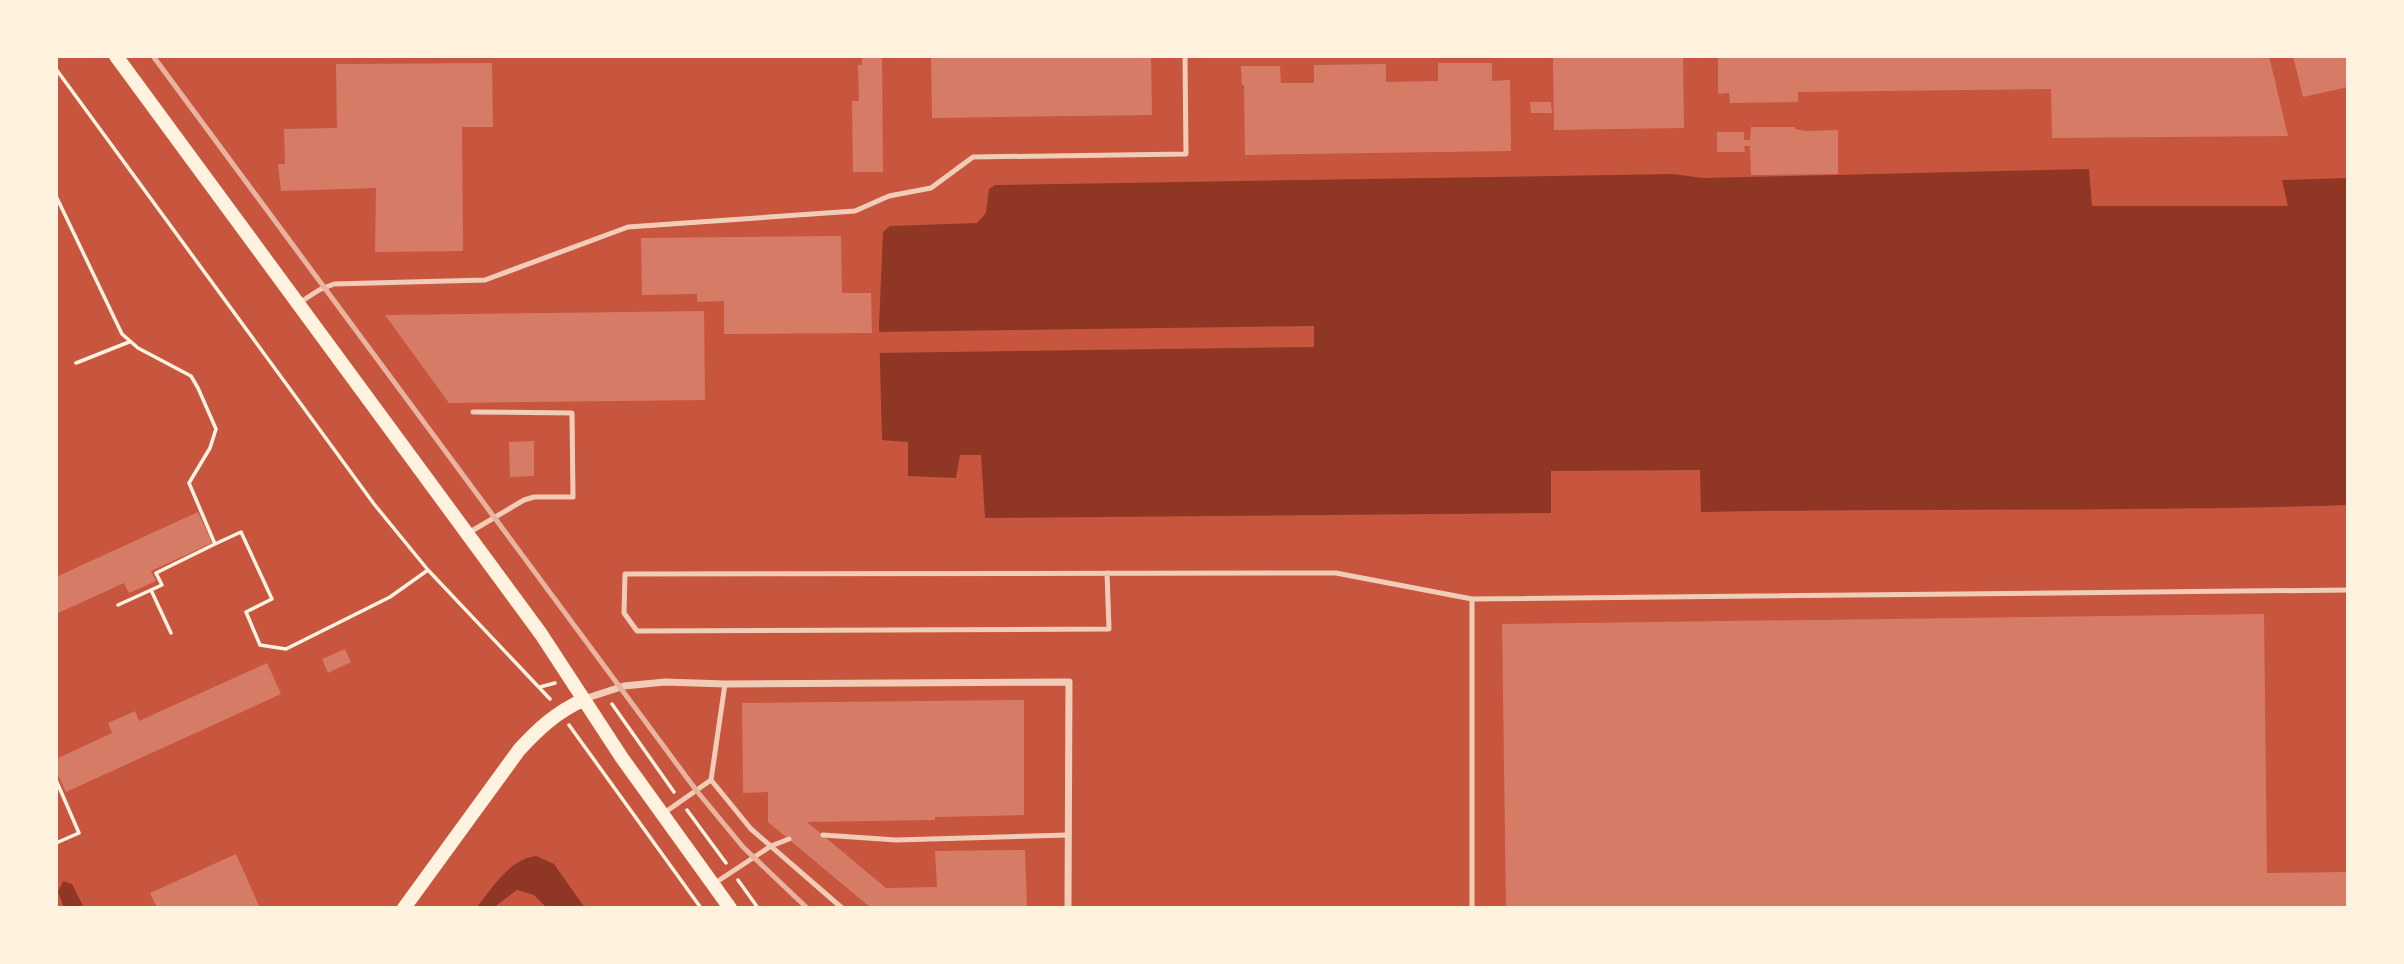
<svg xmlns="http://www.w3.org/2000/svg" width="2404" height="964" font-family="Karla,sans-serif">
	<rect width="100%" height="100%" fill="#c8553d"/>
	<!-- water -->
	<path fill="#8f3625" d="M 2089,169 L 2092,206 L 2288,206 L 2282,180 L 2348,178 L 2348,505 C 2132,512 1917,508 1701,512 L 1700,470 L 1551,471 L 1551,513 L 985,518 L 981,455 L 960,455 L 956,478 L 908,476 L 908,442 L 882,440 L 879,326 L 883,232 L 890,226 L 977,223 L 986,213 L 989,189 L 995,185 L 1673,174 L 1702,178 Z
		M 536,856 L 554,864 L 585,908 L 547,908 L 534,895 L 517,890 L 493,908 L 476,908 C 492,889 509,859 536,856 Z
		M 63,881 L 72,884 L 84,908 L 64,908 L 58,892 Z"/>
	<!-- pier -->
	<path fill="#c8553d" d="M 1314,326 L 1314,347 L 876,353 L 875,332 Z"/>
	<!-- building -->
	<path fill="#d67c66" d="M 862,56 L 882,56 L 883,172 L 853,172 L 852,101 L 859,101 L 858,65 L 862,65 Z
		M 931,56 L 1151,56 L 1152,115 L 932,118 Z
		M 1553,56 L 1683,56 L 1684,128 L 1554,130 Z
		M 1718,56 L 2269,56 L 2288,136 L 2052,138 L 2051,89 L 1798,92 L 1798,102 L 1730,103 L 1729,93 L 1718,94 Z
		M 2293,56 L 2348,56 L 2348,87 L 2303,97 Z
		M 492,63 L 493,127 L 462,127 L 463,251 L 375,252 L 376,188 L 281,191 L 278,164 L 285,164 L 284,129 L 337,128 L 336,64 Z
		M 1438,63 L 1492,63 L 1492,81 L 1510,80 L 1511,151 L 1245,155 L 1244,85 L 1242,85 L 1241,66 L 1280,66 L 1281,83 L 1314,83 L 1314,65 L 1386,64 L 1386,82 L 1438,81 Z
		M 1530,102 L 1551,102 L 1552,113 L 1531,113 Z
		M 1751,127 L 1795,127 L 1795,129 L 1806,131 L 1838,130 L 1838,174 L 1751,175 L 1750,146 L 1744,146 L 1745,152 L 1717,152 L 1717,132 L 1744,132 L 1744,140 L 1750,140 Z
		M 841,236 L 842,293 L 871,293 L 872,333 L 724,334 L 724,301 L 697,302 L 697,294 L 642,295 L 641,238 Z
		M 704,311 L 705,400 L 449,403 L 385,315 Z
		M 534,441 L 534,476 L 510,477 L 509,442 Z
		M 198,512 L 212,543 L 151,571 L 156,581 L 129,593 L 124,583 L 56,614 L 56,577 Z
		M 2264,614 L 2267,873 L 2348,872 L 2348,908 L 1506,908 L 1502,624 Z
		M 345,649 L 351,662 L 328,673 L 322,659 Z
		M 267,663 L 281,694 L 66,792 L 56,771 L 56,759 L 112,733 L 108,723 L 135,711 L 139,721 Z
		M 1024,700 L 1024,815 L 935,817 L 935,820 L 807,822 L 886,888 L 937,887 L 935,851 L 1025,850 L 1027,908 L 871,908 L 768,822 L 768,792 L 743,793 L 742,703 Z
		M 236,854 L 260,908 L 157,908 L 150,893 Z"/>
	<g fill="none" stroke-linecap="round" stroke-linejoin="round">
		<!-- path -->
		<path stroke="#fff3e0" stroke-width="3.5" d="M 56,69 L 374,504 L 428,570 L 550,699
			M 56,196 L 122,334 L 138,348 L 191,376 L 198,388 L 216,429 L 210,448 L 189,483 L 215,544 L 156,573 L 162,585 L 118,605
			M 76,363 L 129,342
			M 215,544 L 241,532 L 272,599 L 246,612 L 260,645 L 286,649 L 390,597 L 428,570
			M 151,590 L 171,633
			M 540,687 L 555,683
			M 612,704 L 674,792
			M 569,725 L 701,908
			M 56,780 L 79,833 L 56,843
			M 687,810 L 726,863
			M 738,880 L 758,908"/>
		<!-- service -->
		<path stroke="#f1ccb7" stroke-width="5" d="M 299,303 L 319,290 L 334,284 L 485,280 L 628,227 L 855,211 L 889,196 L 931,188 L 973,157 L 1186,154 L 1185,56
			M 470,532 L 524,500 L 534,497 L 573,497 L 572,413 L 473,412
			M 1107,573 L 1109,629 L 637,631 L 624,613 L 625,574 L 1336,573 L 1472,599 L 2348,590
			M 1472,599 L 1472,908
			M 711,780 L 751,829 L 842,908
			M 664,813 L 711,780 L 725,684
			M 823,835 L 896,840 L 1068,835
			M 715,883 L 771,846 L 789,839"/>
		<!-- minor -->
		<path stroke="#f1ccb7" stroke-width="7" d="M 584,699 L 624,686 L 665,682 L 725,684 L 1069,682 L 1068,908"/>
		<!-- secondary -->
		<path stroke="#fff3e0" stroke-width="14" d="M 116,56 L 541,634 L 622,758 L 730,908
			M 404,908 L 519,750 C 539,728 557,712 583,700"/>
		<!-- rail -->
		<path stroke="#e9b49f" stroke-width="5" d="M 153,56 L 696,790 L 743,847 L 807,908"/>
	</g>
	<!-- border -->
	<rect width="2404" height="964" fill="none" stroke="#fff3e0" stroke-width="116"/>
</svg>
